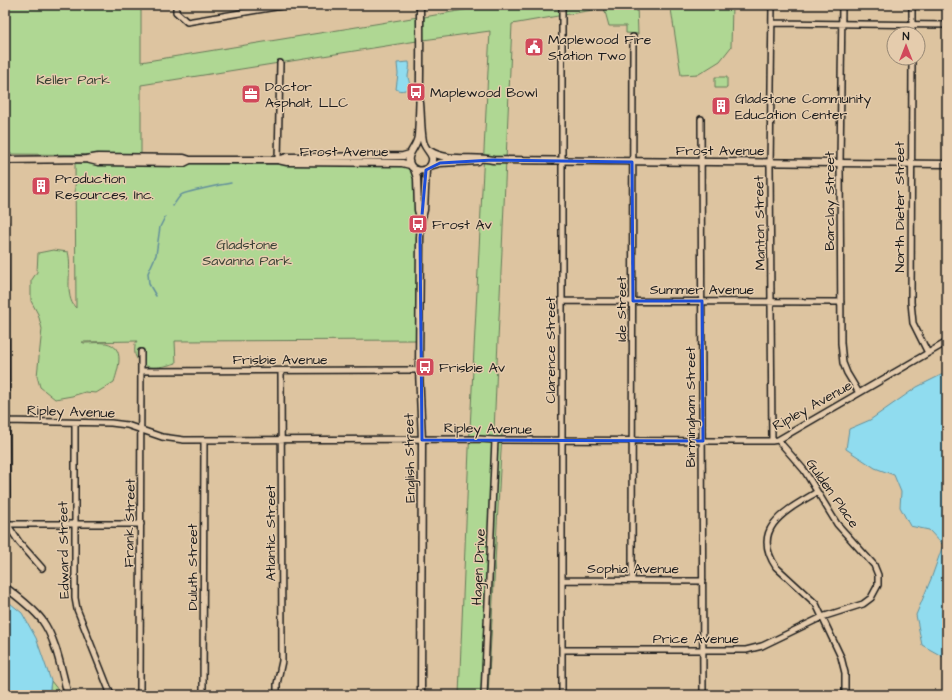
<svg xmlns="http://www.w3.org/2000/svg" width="952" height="700" font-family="'Architects Daughter',sans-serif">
	<rect width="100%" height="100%" fill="#ddc4a0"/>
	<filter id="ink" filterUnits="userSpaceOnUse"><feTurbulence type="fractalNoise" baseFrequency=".025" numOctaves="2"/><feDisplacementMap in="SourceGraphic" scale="8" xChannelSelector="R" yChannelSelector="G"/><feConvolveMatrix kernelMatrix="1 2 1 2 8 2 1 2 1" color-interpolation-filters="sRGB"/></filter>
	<g filter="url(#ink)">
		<!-- green -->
		<path fill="#afd793" stroke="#667a58" d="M 5,5 L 141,5 L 141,62 L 418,17 L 417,41 L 141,85 L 141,155 L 5,154 Z
			M 492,5 L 642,5 L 637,6 L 638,34 L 626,33 L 626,26 L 609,26 L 604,8 L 512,24 L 494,431 L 502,432 L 488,695 L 459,695 L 469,449 L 490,31 L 423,40 L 424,17 Z
			M 717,5 L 732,5 L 731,47 L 720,61 L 699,74 L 681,75 L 671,9 Z
			M 715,77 L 727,77 L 727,88 L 715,88 Z
			M 75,163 L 417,165 L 419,340 L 175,341 L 176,363 C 163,367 143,372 136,357 C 134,354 135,348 135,344 L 137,341 L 82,342 L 84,343 C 91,343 99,342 106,343 C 126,347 118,369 114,382 L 96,393 L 85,392 L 72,396 L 55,399 L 40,387 L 37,376 L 42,329 L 38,314 L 31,301 L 31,281 L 37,272 L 38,253 L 53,250 L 68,252 C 73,268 63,296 76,308 Z
			M 51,681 L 62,695 L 49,695 Z"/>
		<!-- water -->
		<path fill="#90dcef" stroke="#628f9b" d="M 409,62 C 410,67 409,70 408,76 C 408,80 411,84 409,89 C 404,90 401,92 396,89 L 398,74 L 397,63 Z
			M 947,372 L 947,659 L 922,645 L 916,615 L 931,579 L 943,545 L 929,530 L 910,526 L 900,507 L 901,492 L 894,475 L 875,468 L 846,449 L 849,429 L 870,420 L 917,387 Z
			M 5,599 L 22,613 L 36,638 L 51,681 L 49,695 L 5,695 Z"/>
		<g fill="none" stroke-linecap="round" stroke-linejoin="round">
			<!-- stream -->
			<path stroke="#628f9b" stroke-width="1.5" d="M 173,206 C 175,203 178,198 181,195 C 184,192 225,184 231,183
				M 156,296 L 149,284 L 148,273 L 156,255 L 160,227 L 165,217"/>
			<!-- minor casing -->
			<g stroke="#1c1c1c" stroke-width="8">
				<path id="minor" d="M 176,5 L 176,12 L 187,22 L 288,5
					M 772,5 L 770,167 L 772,441
					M 842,5 L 840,163 L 841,343 L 843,363 L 847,373 L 859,393
					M 912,5 L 912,34
					M 772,23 L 947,25
					M 912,58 L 911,302 L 913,323 L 928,353
					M 701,119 L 703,695
					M 278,160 L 280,63
					M 5,223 L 7,524 L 19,542 L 42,568
					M 562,301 L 841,302
					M 141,371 L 419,370
					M 5,421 L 111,423 L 127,425 L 162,437 L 184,440 L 480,439 L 495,440 L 772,441 L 778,440 L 947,342
					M 75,423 L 75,598 L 77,609 L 111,695
					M 817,492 C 789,509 749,527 776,567 L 816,604 L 841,657 L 845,673 L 845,695
					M 6,524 L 141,524
					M 562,580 L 703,581
					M 632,580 L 633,37
					M 562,650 L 746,650 L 762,646 L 822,617 L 863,604 L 871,598 L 878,585 L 878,575 L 874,565 L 837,524 L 804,470 L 778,440
					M 140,695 L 141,352
					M 203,695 L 204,440
					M 277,695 L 277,684 L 282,661 L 281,371
					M 484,695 L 495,440
					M 562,695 L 562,5"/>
			</g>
			<!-- tertiary casing -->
			<g stroke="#1c1c1c" stroke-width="9">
				<path id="tertiary" d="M 420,5 C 420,49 421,93 418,136 C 417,147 407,153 409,161 C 411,172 423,173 430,166 C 436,156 428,153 424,144 C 421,138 421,112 420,103
					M 430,151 C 446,162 475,156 493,160 L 947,164
					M 86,159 L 98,162 L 184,163 L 190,160 L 278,160 L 287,157 L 403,156 L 410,154
					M 5,160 L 86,159 L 98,157 L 184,158 L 190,160
					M 278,160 L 287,162 L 402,163 L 410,165
					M 430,166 L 440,163 L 478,161
					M 414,169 L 417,178 L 418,210 L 421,221
					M 5,587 C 18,597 32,607 42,620 C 57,641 61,670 68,695
					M 421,695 L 422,440 L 419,370 L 420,238 L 421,221 L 424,210 L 426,170"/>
			</g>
			<!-- minor -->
			<use href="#minor" stroke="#e5ccad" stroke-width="5"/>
			<!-- tertiary -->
			<use href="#tertiary" stroke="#e5ccad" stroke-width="6"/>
		</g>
	</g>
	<!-- marked area -->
	<path fill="none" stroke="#1d4ed8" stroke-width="3" stroke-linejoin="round" d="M 493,160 L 632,162 L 633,301 L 702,301 L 703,441 L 422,440 L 420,238 L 426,170 L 440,163 Z"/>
	<!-- icons -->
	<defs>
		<g id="civic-square" transform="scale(1)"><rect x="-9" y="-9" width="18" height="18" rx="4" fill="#d1495b" stroke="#e5ccad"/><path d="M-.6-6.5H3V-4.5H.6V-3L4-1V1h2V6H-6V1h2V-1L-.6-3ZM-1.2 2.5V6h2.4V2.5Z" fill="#fff"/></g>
		<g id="bus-square" transform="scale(1)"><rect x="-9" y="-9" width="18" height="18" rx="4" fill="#d1495b" stroke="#e5ccad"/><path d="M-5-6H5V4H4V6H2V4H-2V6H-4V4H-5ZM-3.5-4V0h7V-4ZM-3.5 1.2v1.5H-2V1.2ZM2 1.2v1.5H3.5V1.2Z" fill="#fff"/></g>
		<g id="office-square" transform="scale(1)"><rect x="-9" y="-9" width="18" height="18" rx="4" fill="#d1495b" stroke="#e5ccad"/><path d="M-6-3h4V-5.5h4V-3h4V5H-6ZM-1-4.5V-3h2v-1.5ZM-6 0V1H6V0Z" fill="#fff"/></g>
		<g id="building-square" transform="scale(1)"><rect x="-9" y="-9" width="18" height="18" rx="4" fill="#d1495b" stroke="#e5ccad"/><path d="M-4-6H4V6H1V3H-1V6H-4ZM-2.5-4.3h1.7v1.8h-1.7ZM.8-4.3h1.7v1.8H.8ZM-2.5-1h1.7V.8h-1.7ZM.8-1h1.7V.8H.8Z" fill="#fff"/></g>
	</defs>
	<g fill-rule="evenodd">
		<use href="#civic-square" x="534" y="47"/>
		<use href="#bus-square" x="416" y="92"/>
		<use href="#office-square" x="251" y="94"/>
		<use href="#building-square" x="721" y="106"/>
		<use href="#building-square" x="41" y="186"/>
		<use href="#bus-square" x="418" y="224"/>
		<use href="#bus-square" x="425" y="367"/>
	</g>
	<g text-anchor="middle" stroke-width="3" stroke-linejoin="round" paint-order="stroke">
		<!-- poi labels -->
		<g font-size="14" fill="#1c1c1c" stroke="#e5ccad" text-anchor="start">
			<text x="548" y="44">Maplewood Fire<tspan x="548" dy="16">Station Two</tspan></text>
			<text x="265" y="91">Doctor<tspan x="265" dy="16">Asphalt, LLC</tspan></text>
			<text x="430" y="97">Maplewood Bowl</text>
			<text x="735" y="103">Gladstone Community<tspan x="735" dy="16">Education Center</tspan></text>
			<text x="55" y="183">Production<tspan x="55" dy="16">Resources, Inc.</tspan></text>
			<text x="432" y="229">Frost Av</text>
			<text x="439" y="372">Frisbie Av</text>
		</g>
		<!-- park labels -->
		<g font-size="14" fill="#394134" stroke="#e5ccad">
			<text x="73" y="84">Keller Park</text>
			<text x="247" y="249">Gladstone<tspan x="247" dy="16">Savanna Park</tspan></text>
		</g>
		<!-- street labels -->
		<g font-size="14" fill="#1c1c1c" stroke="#e5ccad">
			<text x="720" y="155">Frost Avenue</text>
			<text x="344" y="156">Frost Avenue</text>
			<text transform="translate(829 201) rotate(-90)" y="5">Barclay Street</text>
			<text transform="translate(899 207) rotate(-90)" y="5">North Dieter Street</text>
			<text transform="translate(759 223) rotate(-91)" y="5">Manton Street</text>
			<text x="702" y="294">Summer Avenue</text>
			<text transform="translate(621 309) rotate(-90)" y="5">Ide Street</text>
			<text transform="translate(550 350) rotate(-90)" y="5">Clarence Street</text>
			<text x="280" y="364">Frisbie Avenue</text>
			<text transform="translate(812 405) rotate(-29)" y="5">Ripley Avenue</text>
			<text transform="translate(690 407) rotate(-90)" y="5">Birmingham Street</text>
			<text transform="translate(71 411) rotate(2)" y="5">Ripley Avenue</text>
			<text transform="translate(488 428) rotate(1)" y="5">Ripley Avenue</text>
			<text transform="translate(409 458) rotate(-91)" y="5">English Street</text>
			<text transform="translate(833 493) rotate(55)" y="5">Gulden Place</text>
			<text transform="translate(129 523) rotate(-89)" y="5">Frank Street</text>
			<text transform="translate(270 533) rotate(-90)" y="5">Atlantic Street</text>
			<text transform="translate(63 550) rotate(-91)" y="5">Edward Street</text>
			<text transform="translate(192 567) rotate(-90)" y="5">Duluth Street</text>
			<text transform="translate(478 567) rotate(-87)" y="5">Hagen Drive</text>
			<text x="633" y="573">Sophia Avenue</text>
			<text x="696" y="643">Price Avenue</text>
		</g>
	</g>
	<!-- margin -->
	<rect width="952" height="700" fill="none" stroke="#e5ccad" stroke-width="20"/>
	<rect x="10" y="10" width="932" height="680" fill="none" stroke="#1c1c1c" stroke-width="1.5" filter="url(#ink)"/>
	<!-- north arrow -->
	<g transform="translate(906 46)"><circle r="19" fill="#e5ccad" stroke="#958673"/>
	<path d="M0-3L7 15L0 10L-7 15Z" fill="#d1495b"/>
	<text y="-6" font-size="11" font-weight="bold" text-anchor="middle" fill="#1c1c1c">N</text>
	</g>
</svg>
